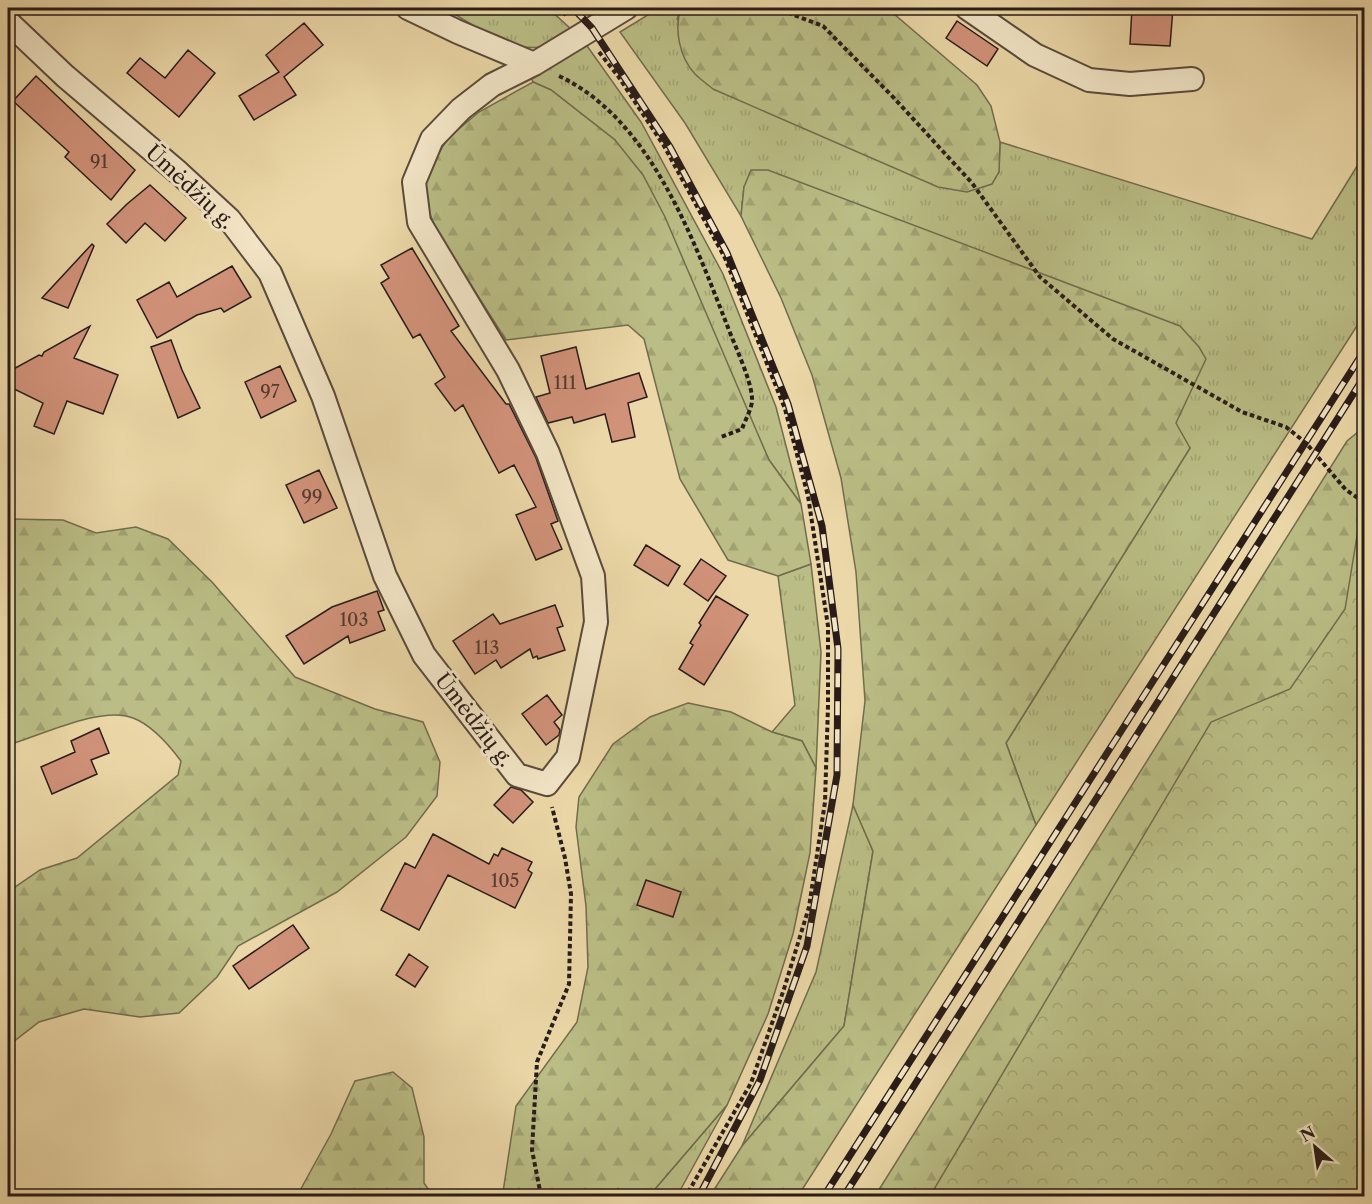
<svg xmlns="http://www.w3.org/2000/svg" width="1372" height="1204" font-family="'Libre Caslon Text',serif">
	<defs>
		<pattern id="grass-tufts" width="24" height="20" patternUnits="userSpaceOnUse" patternTransform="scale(1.5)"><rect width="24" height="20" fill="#babd85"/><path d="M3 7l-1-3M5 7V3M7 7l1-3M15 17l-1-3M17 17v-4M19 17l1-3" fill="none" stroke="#a0a272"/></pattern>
		<pattern id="forest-firs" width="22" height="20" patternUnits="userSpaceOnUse" patternTransform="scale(1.5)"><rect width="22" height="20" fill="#babd85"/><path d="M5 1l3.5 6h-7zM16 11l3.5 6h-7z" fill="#a0a272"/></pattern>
		<pattern id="park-crowns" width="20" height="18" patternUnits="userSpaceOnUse" patternTransform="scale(1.5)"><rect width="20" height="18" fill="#babd85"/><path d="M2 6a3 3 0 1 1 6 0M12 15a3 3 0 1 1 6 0" fill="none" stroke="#a0a272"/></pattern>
	</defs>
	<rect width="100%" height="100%" fill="#ebd7a7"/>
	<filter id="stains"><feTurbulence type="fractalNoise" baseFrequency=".00333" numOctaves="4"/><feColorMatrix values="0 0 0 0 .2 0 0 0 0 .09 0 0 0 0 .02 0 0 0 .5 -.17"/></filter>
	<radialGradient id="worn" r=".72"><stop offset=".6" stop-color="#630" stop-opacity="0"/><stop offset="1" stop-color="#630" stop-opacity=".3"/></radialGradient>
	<!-- grass -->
	<path fill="url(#grass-tufts)" stroke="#726c4e" stroke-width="1.5" d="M 444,8 L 548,8 L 573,31 C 562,38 552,46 539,47 C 509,52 470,22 444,8 Z
		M 659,8 L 681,8 L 677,19 L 999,172 L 1000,142 L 1312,239 L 1364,155 L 1364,315 L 1036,825 L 1006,743 L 1190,448 L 744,187 L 741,216 L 685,123 L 620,32 Z
		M 585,43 L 641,122 L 723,274 L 776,407 L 801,504 L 769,460 L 615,140 L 551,90 L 533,82 L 529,74 Z
		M 811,564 L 821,652 L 816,768 L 802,741 L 772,732 L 795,705 L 778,576 Z
		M 853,805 L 873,851 L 844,1026 L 742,1146 L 816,972 Z
		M 727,1105 L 677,1196 L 649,1196 Z"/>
	<!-- forest -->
	<path fill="url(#forest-firs)" stroke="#726c4e" stroke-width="1.5" d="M 681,8 L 887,8 L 977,85 L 991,106 L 1000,142 L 999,172 L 992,184 L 967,192 L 938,187 L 713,89 C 707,84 700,79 695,74 C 679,57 674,28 681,8 Z
		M 533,82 L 551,90 L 615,140 L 643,175 L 665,217 L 769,460 L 801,504 L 811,564 L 778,576 L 728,560 L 680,479 L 644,339 L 628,325 L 506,340 L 437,232 L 424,199 L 428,170 L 448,138 L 479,112 Z
		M 751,170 L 768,170 L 1180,326 L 1199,347 L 1206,359 L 1176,423 L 1190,448 L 1006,743 L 1036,825 L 798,1196 L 710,1196 L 742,1146 L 844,1026 L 873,851 L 853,805 L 865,701 L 856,572 L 841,478 L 812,375 L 781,298 L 741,216 L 744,187 Z
		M 1364,427 L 1364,1196 L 875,1196 L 1347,441 Z
		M 8,519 L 63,520 L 96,533 L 136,527 L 168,539 L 212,582 L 295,677 L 375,709 L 423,722 L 440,762 L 437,796 L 406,837 L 337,892 L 238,946 L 217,977 L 179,1013 L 140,1017 L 84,1009 L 39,1022 L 8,1046 L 8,892 L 40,870 L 77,858 L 178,775 L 181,761 C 169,745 152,725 133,718 C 101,705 40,736 8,745 Z
		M 688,703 L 731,712 L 772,732 L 802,741 L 816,768 L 810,853 L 793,934 L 768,1014 L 727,1105 L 649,1196 L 499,1196 L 503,1192 L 516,1106 L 577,1022 L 588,967 L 586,906 L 576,827 L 579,797 L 613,744 L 650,717 Z
		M 393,1072 L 412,1088 L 424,1137 L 424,1183 L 433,1196 L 297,1196 L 331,1134 L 355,1081 Z"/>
	<!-- park -->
	<path fill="url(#park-crowns)" stroke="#726c4e" stroke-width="1.5" d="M 1364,507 L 1364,1196 L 930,1196 L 1211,722 L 1290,689 L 1345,609 L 1361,512 Z"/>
	<!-- building -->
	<path fill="#d1927a" stroke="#291c18" stroke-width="1.5" d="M 1132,8 L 1173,8 L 1170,46 L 1130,44 Z
		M 957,21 L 998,49 L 987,66 L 946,38 Z
		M 304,23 L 323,45 L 284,77 L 296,95 L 254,120 L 239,96 L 279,72 L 266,55 Z
		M 188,50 L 215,73 L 179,117 L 127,73 L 140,58 L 165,78 Z
		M 36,76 L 135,170 L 111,200 L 65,157 L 69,152 L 13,101 Z
		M 150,185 L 186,218 L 165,241 L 145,223 L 126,243 L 107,224 L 127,204 Z
		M 92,244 L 94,246 L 68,308 L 42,298 Z
		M 412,248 L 459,326 L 451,331 L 506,404 L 509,404 L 536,458 L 558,521 L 551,524 L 562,549 L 536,560 L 516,515 L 536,507 L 514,465 L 499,473 L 463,405 L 455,411 L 435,384 L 445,377 L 420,334 L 413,338 L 381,283 L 389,278 L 381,265 Z
		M 232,266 L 251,297 L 224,312 L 221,308 L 197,315 L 157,338 L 137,300 L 169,282 L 177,297 Z
		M 90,326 L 74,358 L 118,375 L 103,414 L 67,401 L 54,434 L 34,426 L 43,403 L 8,386 L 8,372 L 39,355 L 42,356 L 44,352 Z
		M 171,340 L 182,370 L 200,408 L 178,418 L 151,347 Z
		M 576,347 L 586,389 L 639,373 L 647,397 L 628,403 L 635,437 L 612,442 L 605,414 L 574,423 L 572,417 L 548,423 L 536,397 L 550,393 L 541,356 Z
		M 280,366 L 296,401 L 261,418 L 245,382 Z
		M 319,470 L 337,508 L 304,523 L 286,485 Z
		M 646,545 L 680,566 L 668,586 L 634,565 Z
		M 701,559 L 726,576 L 708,601 L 684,584 Z
		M 377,591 L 384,610 L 378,612 L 385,630 L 350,643 L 348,636 L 304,664 L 286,636 L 332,607 Z
		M 716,596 L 748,615 L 704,685 L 679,669 L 693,645 L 690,643 L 701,625 L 699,623 Z
		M 555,605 L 563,626 L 557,628 L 565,650 L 538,659 L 537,656 L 533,658 L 530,649 L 501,668 L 496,660 L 475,674 L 453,641 L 493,614 L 500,624 Z
		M 547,695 L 562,715 L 554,722 L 560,730 L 559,735 L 546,745 L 522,714 Z
		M 99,728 L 109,753 L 91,760 L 97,774 L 52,794 L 41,767 L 75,752 L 71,741 Z
		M 511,787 L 521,790 L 533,802 L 513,823 L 494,805 Z
		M 433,834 L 489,864 L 494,854 L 498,856 L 502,848 L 532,862 L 528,870 L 532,873 L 515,908 L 448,875 L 419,930 L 381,910 L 405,863 L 415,868 Z
		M 646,880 L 681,892 L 673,917 L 637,905 Z
		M 293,925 L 309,948 L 249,989 L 233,966 Z
		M 409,954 L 428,967 L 415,987 L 396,975 Z"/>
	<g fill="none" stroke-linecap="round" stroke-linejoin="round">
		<!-- street casing -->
		<g stroke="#5a4b3c" stroke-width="26">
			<path id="street" d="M 408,8 L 458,32 L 534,64 L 626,8
				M 967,8 L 1035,55 L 1089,80 L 1130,84 L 1192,79
				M 8,22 L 65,76 L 179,173 L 229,219 L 270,273 L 323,396 L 385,576 L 424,655 L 517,775 L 547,784 L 568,757 L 596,622 L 593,576 L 548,453 L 508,370 L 419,222 L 414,182 L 432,139 L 461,109 L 492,85 L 534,64"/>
		</g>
		<!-- path -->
		<path stroke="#291c18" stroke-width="4" stroke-dasharray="4.5 3" stroke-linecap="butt" d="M 558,8 L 566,15
			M 706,8 L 778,9 L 823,26 L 894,98 L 972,183 L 1040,277 L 1113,339 L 1242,412 L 1286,427 L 1306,443 L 1346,490 L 1364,502
			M 599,52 L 618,76 L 664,146 L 725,258 L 785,409 L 808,496 L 828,626 L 828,706 L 825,802 L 809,907 L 784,989 L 751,1083 L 686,1196
			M 559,76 C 650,119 692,236 727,325 C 734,344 751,379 752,398 C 753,407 745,420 742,429 L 721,437
			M 541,1196 L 532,1150 L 537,1062 L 569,984 L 571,894 L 565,858 L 552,807"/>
		<!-- street -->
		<use href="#street" stroke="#f2e5c6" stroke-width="22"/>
		<!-- rail casing -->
		<g stroke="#291c18" stroke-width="7">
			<path id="rail" d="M 573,8 L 592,28 L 670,147 L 727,253 L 788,404 L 822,526 L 838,649 L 837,775 L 807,946 L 760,1080 L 699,1196
				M 824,1196 L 1364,351
				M 844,1196 L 1364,377"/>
		</g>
		<!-- rail -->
		<use href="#rail" stroke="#f2e5c6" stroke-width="4.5" stroke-dasharray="14" stroke-linecap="butt"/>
	</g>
	<g text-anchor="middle" stroke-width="6" stroke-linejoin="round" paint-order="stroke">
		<!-- number labels -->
		<g font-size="18" fill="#533a30">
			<text x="99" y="168">91</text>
			<text x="565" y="389">111</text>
			<text x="270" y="398">97</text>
			<text x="312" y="503">99</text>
			<text x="354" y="626">103</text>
			<text x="487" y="654">113</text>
			<text x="505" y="887">105</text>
		</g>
		<!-- street labels -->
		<g font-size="21" fill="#291c18" stroke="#f2e5c6">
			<text transform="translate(190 187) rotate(43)" y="7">Ūmėdžių g.</text>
			<text transform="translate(474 720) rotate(52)" y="7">Ūmėdžių g.</text>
		</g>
	</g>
	<!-- margin -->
	<rect width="1372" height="1204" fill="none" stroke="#ebd7a7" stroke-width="30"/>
	<rect x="9" y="9" width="1354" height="1186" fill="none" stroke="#291c18" stroke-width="3"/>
	<rect x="15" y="15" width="1342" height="1174" fill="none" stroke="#291c18" stroke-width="1.5"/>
	<!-- north arrow -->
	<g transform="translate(1315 1147) rotate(331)" stroke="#f2e5c6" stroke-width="4.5" paint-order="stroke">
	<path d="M0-4.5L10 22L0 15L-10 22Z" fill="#291c18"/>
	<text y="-9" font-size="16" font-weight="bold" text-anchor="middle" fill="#291c18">N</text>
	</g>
	<rect width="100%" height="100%" filter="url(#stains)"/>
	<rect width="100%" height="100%" fill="url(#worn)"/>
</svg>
